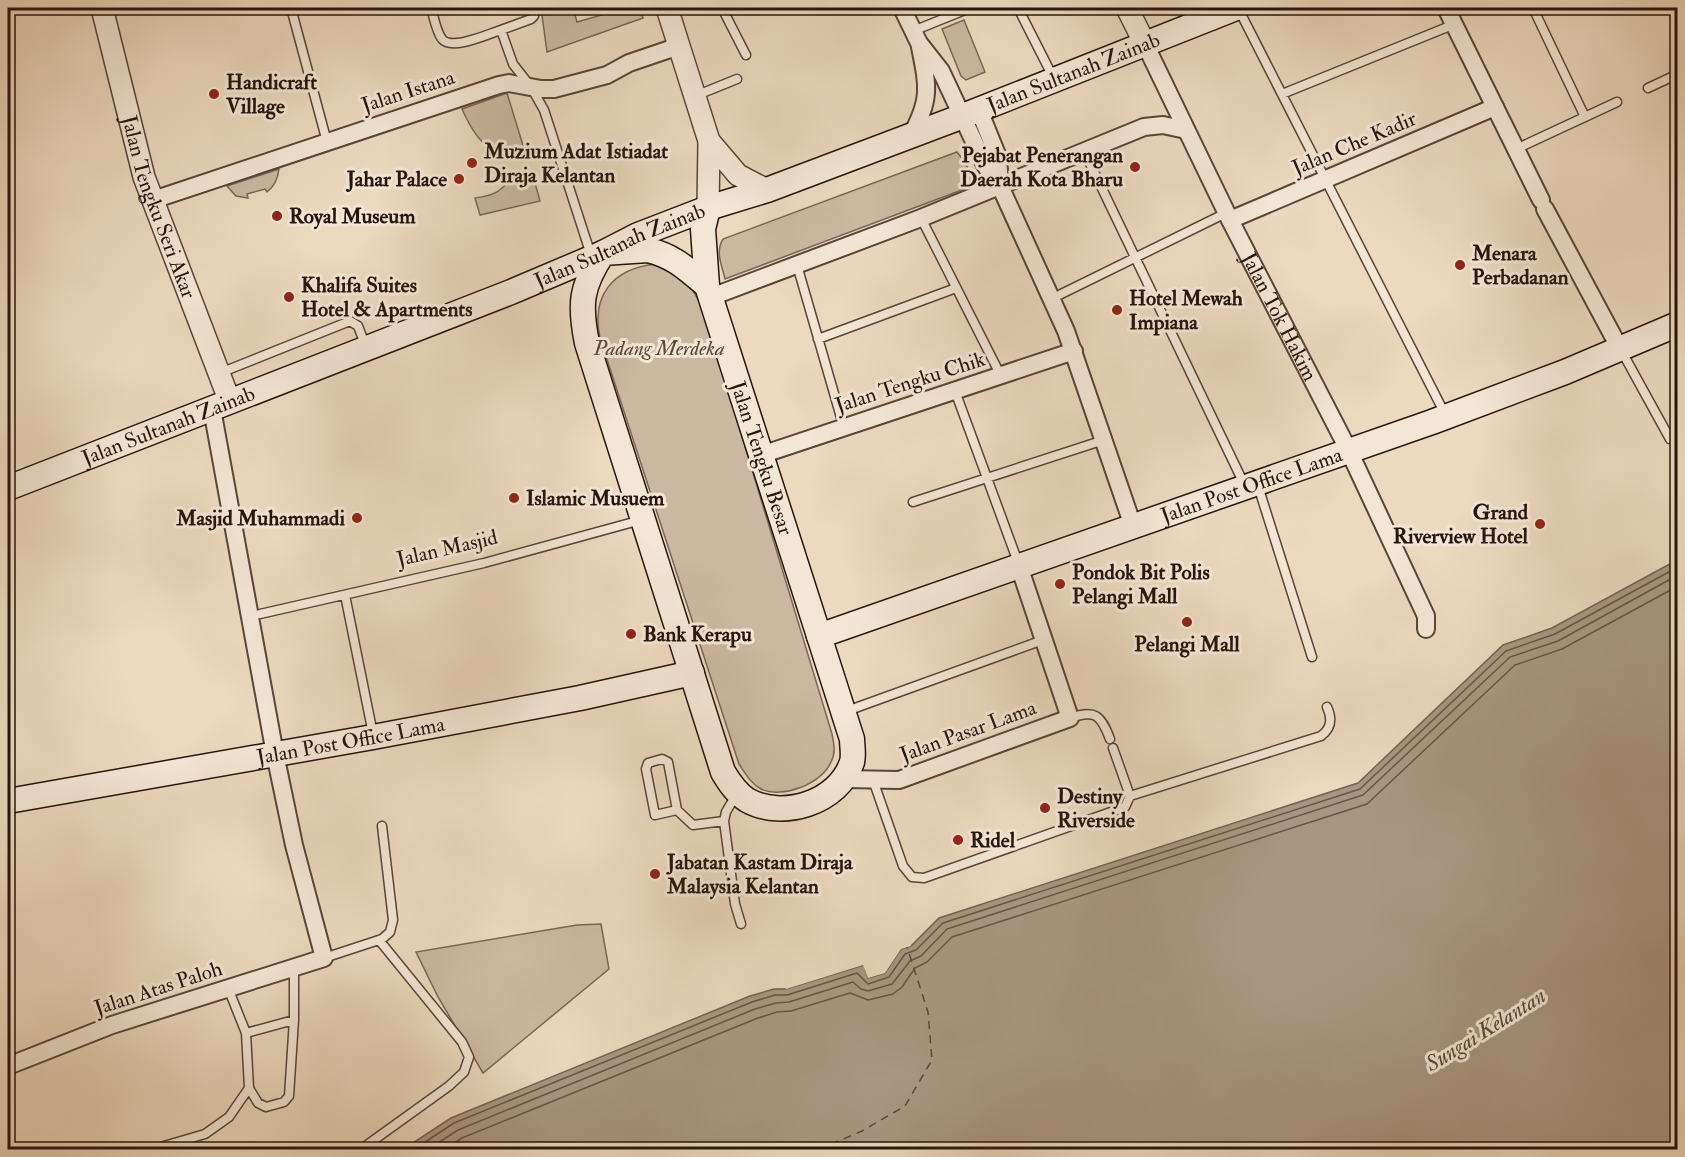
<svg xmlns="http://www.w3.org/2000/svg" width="1685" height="1157" font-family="'IM FELL Double Pica',serif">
	<rect width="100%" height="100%" fill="#ecd9be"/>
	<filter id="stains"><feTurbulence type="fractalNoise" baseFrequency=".00333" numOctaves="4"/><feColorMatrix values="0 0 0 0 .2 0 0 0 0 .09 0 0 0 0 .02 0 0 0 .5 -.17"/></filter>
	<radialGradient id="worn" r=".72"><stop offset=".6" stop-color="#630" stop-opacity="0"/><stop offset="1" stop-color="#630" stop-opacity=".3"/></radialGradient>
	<!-- green -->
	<path fill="#cbb8a0" stroke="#796656" stroke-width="1.5" d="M 541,8 L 573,8 L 577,22 L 605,14 L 604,8 L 640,8 L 643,18 L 547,52 Z
		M 964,20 L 985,72 L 966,80 L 961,76 L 942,29 Z
		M 507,93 L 525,152 C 490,161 475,138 462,109 Z
		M 957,152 C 965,161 971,171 972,183 L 967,188 L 725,279 C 722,266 715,252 723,239 Z
		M 279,169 C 278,178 275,186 267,192 L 265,189 L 247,194 L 248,198 L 236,196 L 227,186 Z
		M 514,176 L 516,181 L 533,176 L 540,201 L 480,215 L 475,198 C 497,195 500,191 514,176 Z
		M 655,264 C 683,271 692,286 704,311 L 832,734 C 834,744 836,753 831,762 C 822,784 782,799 761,789 C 751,784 745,773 739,764 L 600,338 C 591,296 612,269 655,264 Z
		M 601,924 L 609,969 L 483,1073 L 438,997 L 416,952 L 577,925 Z"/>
	<!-- water -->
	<path fill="#a99681" stroke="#756252" stroke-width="1.5" d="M 1677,560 L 1677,1149 L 402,1150 L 451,1118 L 750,996 L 774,989 L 786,989 L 864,965 L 868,978 L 885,973 L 901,949 L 911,946 L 939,918 L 1358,783 L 1503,645 L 1552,628 Z"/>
	<!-- pier -->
	<path fill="#ecd9be" d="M 910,943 L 911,946 L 901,949 L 885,973 L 868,978 L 863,965 L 786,989 L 785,986 L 863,962 L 866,963 L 870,974 L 884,970 L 899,947 Z"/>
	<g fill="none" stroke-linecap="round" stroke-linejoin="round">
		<!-- shore -->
		<path stroke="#685546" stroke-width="1.5" d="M 413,1150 L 454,1123 L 752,1002 L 775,995 L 787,995 L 857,973 L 868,984 L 889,977 L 905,954 L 916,950 L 943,923 L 1360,789 L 1506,651 L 1555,634 L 1678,567
			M 427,1150 L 458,1130 L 755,1009 L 776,1003 L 789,1002 L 853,982 L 861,989 L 868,991 L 892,984 L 910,961 L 921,956 L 947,929 L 1363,795 L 1510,657 L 1558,641 L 1678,575
			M 443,1150 L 462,1138 L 758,1018 L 777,1012 L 791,1011 L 850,993 L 868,1000 L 893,994 L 902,987 L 915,968 L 927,962 L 952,937 L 1367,804 L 1515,665 L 1562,649 L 1678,586"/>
		<!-- ferry -->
		<path stroke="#5b483b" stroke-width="1.5" stroke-dasharray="8 6" stroke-linecap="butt" d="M 818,1150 L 862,1131 L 905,1106 L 932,1060 L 928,1012 L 907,947"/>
		<!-- service casing -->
		<g stroke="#584538" stroke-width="11">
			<path id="service" d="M 291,8 L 327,142
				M 431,8 C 434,17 436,31 442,39 C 452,51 488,34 501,30 L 513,64 L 531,87 L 544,110 L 591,255
				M 722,8 L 746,55
				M 1018,8 L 1053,77
				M 1238,8 L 1446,416
				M 1533,8 L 1585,117
				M 1673,8 L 1678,27
				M 501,30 L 531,19 L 534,16 L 533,8
				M 913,31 L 970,8
				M 1648,88 L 1678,74
				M 1282,94 L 1455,24
				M 695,96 L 737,79
				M 1516,149 L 1617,102
				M 1084,151 L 1245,486
				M 921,218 L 1001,376
				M 797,265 L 844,428
				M 1051,299 L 1226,213
				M 818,339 L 956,288
				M 1621,350 L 1670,439
				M 220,373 L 350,321 L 358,326 L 366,347
				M 955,391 L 1019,565
				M 1258,486 L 1312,657
				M 913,502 L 1104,440
				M 345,595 L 373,734
				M 260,614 L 484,563 L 641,520
				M 844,712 L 1043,640
				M 1070,718 C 1095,709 1101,715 1110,739
				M 873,780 L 903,866 L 912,877 L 924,878 L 1125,807 L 1130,796 L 1113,748
				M 736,795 L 726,812 L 724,821 L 735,904 L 741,924
				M 1130,796 L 1321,736 C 1332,728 1332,718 1327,707
				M 677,810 L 655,815 L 646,769 L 648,763 L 662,759 L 668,762 L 677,810 L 693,825 L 724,821
				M 324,958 L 382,939 L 390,932 L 393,920 L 382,826
				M 246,1033 L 294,1020
				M 249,1088 L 258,1103 L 266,1107 L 284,1102 L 289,1096 L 294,1020 L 294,969
				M 150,1150 L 205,1134 L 229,1117 L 249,1088 L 246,1033 L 228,988
				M 360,1150 L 449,1086 L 464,1072 L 469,1057 L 462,1042 L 379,940"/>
		</g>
		<!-- minor casing -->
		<g stroke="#584538" stroke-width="20">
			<g id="minor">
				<path d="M 902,8 L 919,43 L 941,71 L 985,165 L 1000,186 L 1066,331 L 1133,526"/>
				<path d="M 1446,8 L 1541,200"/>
				<path id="s1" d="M 1145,44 L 1230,220 L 1349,451 L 1426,616 L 1426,629"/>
				<path d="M 979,110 L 998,157 L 1000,185"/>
				<path d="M 911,136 C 931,99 928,87 920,47"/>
				<path d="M 153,200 L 499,85 L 509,83 L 541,89 L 554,89 L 607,75 L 629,63 L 679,46"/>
				<path d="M 1545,209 L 1620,349"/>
				<path d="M 1230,220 L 1495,107"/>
				<path d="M 711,297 L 921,218 L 1144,127 L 1163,125 L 1186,130"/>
				<path d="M 761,455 L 1074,351"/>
				<path d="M 845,779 L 899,780 L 1070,718 L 1019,566"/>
				<path d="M 8,1066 L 112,1025 L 324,958 L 294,845 L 275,754 L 212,409"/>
			</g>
		</g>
		<!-- tertiary casing -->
		<g stroke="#584538" stroke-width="24">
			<g id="tertiary">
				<path id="s2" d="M 102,8 L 144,177 L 230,402"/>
				<path d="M 667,8 L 709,141 L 708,208"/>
				<path d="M 1127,8 L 1145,44"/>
				<path d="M 709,141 L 738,175 L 767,190"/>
			</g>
		</g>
		<!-- secondary casing -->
		<g stroke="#27140c" stroke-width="27">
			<g id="secondary">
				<path d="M 648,250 C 674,256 687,269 707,286 L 852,739 C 852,746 854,755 852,762 C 839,803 782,820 747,800 C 736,793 729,782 723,772 L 587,343 C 579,304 581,286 603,253 Z"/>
				<path d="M 707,286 L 703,229 L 708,208"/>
				<path id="s3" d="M 8,488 L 511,292 L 603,253 L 638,235 L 708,208 L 767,190 L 963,116 L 1236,8"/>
				<path id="s4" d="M 819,636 L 1432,422 L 1565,372 L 1678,324"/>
				<path id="s5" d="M 8,801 L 373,737 L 580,698 L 692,673"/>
			</g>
		</g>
		<!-- service -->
		<use href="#service" stroke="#f3e6d5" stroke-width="8"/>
		<!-- minor -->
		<use href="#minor" stroke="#f3e6d5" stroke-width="16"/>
		<!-- tertiary -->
		<use href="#tertiary" stroke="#f3e6d5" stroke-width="21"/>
		<!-- secondary -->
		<use href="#secondary" stroke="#f3e6d5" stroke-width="24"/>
	</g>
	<!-- markers -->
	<g fill="#8f2418" stroke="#f3e6d5" stroke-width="2">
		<circle cx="214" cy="94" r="6"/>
		<circle cx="472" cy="163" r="6"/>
		<circle cx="1135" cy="167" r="6"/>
		<circle cx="459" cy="179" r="6"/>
		<circle cx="277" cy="216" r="6"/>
		<circle cx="1460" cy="265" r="6"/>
		<circle cx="289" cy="297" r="6"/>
		<circle cx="1117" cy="310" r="6"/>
		<circle cx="514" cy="498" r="6"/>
		<circle cx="357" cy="518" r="6"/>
		<circle cx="1540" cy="524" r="6"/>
		<circle cx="1060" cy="584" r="6"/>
		<circle cx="1187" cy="622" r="6"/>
		<circle cx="631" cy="634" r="6"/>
		<circle cx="1045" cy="808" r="6"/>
		<circle cx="958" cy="840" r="6"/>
		<circle cx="655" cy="874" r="6"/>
	</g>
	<g text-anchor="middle" stroke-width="6" stroke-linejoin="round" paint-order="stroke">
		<!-- street labels -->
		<g font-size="21" fill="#27140c" stroke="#f3e6d5">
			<text dy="7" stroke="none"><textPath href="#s3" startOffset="1144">Jalan Sultanah Zainab</textPath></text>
			<text transform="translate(408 91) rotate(-18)" y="7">Jalan Istana</text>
			<text transform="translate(1354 143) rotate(-23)" y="7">Jalan Che Kadir</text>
			<text dy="7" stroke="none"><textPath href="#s2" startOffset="207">Jalan Tengku Seri Akar</textPath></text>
			<text dy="7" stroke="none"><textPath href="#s3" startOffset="658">Jalan Sultanah Zainab</textPath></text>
			<text dy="7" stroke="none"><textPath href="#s1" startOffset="304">Jalan Tok Hakim</textPath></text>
			<text transform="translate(910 382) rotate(-18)" y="7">Jalan Tengku Chik</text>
			<text dy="7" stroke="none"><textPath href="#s3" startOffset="172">Jalan Sultanah Zainab</textPath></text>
			<text transform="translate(762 458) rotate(72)" y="7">Jalan Tengku Besar</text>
			<text dy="7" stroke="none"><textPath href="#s4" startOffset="458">Jalan Post Office Lama</textPath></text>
			<text transform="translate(447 548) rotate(-13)" y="7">Jalan Masjid</text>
			<text transform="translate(968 731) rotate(-20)" y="7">Jalan Pasar Lama</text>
			<text dy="7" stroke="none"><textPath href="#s5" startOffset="348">Jalan Post Office Lama</textPath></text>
			<text transform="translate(158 988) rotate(-18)" y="7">Jalan Atas Paloh</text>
		</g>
		<!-- poi labels -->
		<g font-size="21" font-weight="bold" fill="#27140c" stroke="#f3e6d5" text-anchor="start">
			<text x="226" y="89">Handicraft<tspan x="226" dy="24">Village</tspan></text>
			<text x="484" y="158">Muzium Adat Istiadat<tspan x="484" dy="24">Diraja Kelantan</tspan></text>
			<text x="1123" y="162" text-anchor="end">Pejabat Penerangan<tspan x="1123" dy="24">Daerah Kota Bharu</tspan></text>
			<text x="447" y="186" text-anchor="end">Jahar Palace</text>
			<text x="289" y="223">Royal Museum</text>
			<text x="1472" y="260">Menara<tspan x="1472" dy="24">Perbadanan</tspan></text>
			<text x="301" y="292">Khalifa Suites<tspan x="301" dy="24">Hotel &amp; Apartments</tspan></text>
			<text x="1129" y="305">Hotel Mewah<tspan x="1129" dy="24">Impiana</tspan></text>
			<text x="526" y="505">Islamic Musuem</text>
			<text x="1528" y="519" text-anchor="end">Grand<tspan x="1528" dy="24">Riverview Hotel</tspan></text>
			<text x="345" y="525" text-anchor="end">Masjid Muhammadi</text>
			<text x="1072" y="579">Pondok Bit Polis<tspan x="1072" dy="24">Pelangi Mall</tspan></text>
			<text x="643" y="641">Bank Kerapu</text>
			<text x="1187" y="651" text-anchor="middle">Pelangi Mall</text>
			<text x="1057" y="803">Destiny<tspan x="1057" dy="24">Riverside</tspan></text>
			<text x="970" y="847">Ridel</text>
			<text x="667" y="869">Jabatan Kastam Diraja<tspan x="667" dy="24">Malaysia Kelantan</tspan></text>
		</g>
		<!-- park labels -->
		<g font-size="21" font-style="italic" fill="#584538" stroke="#f3e6d5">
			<text x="659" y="355">Padang Merdeka</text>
		</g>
		<!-- water labels -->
		<g font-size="22" font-style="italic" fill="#5b483b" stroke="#f3e6d5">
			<text transform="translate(1485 1029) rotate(-32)" y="8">Sungai Kelantan</text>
		</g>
	</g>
	<!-- margin -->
	<rect width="1685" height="1157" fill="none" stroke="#ecd9be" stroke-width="30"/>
	<rect x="9" y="9" width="1667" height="1139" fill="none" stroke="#27140c" stroke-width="3"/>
	<rect x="15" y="15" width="1655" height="1127" fill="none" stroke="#27140c" stroke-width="1.5"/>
	<rect width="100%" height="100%" filter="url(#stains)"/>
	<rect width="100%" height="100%" fill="url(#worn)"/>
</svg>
